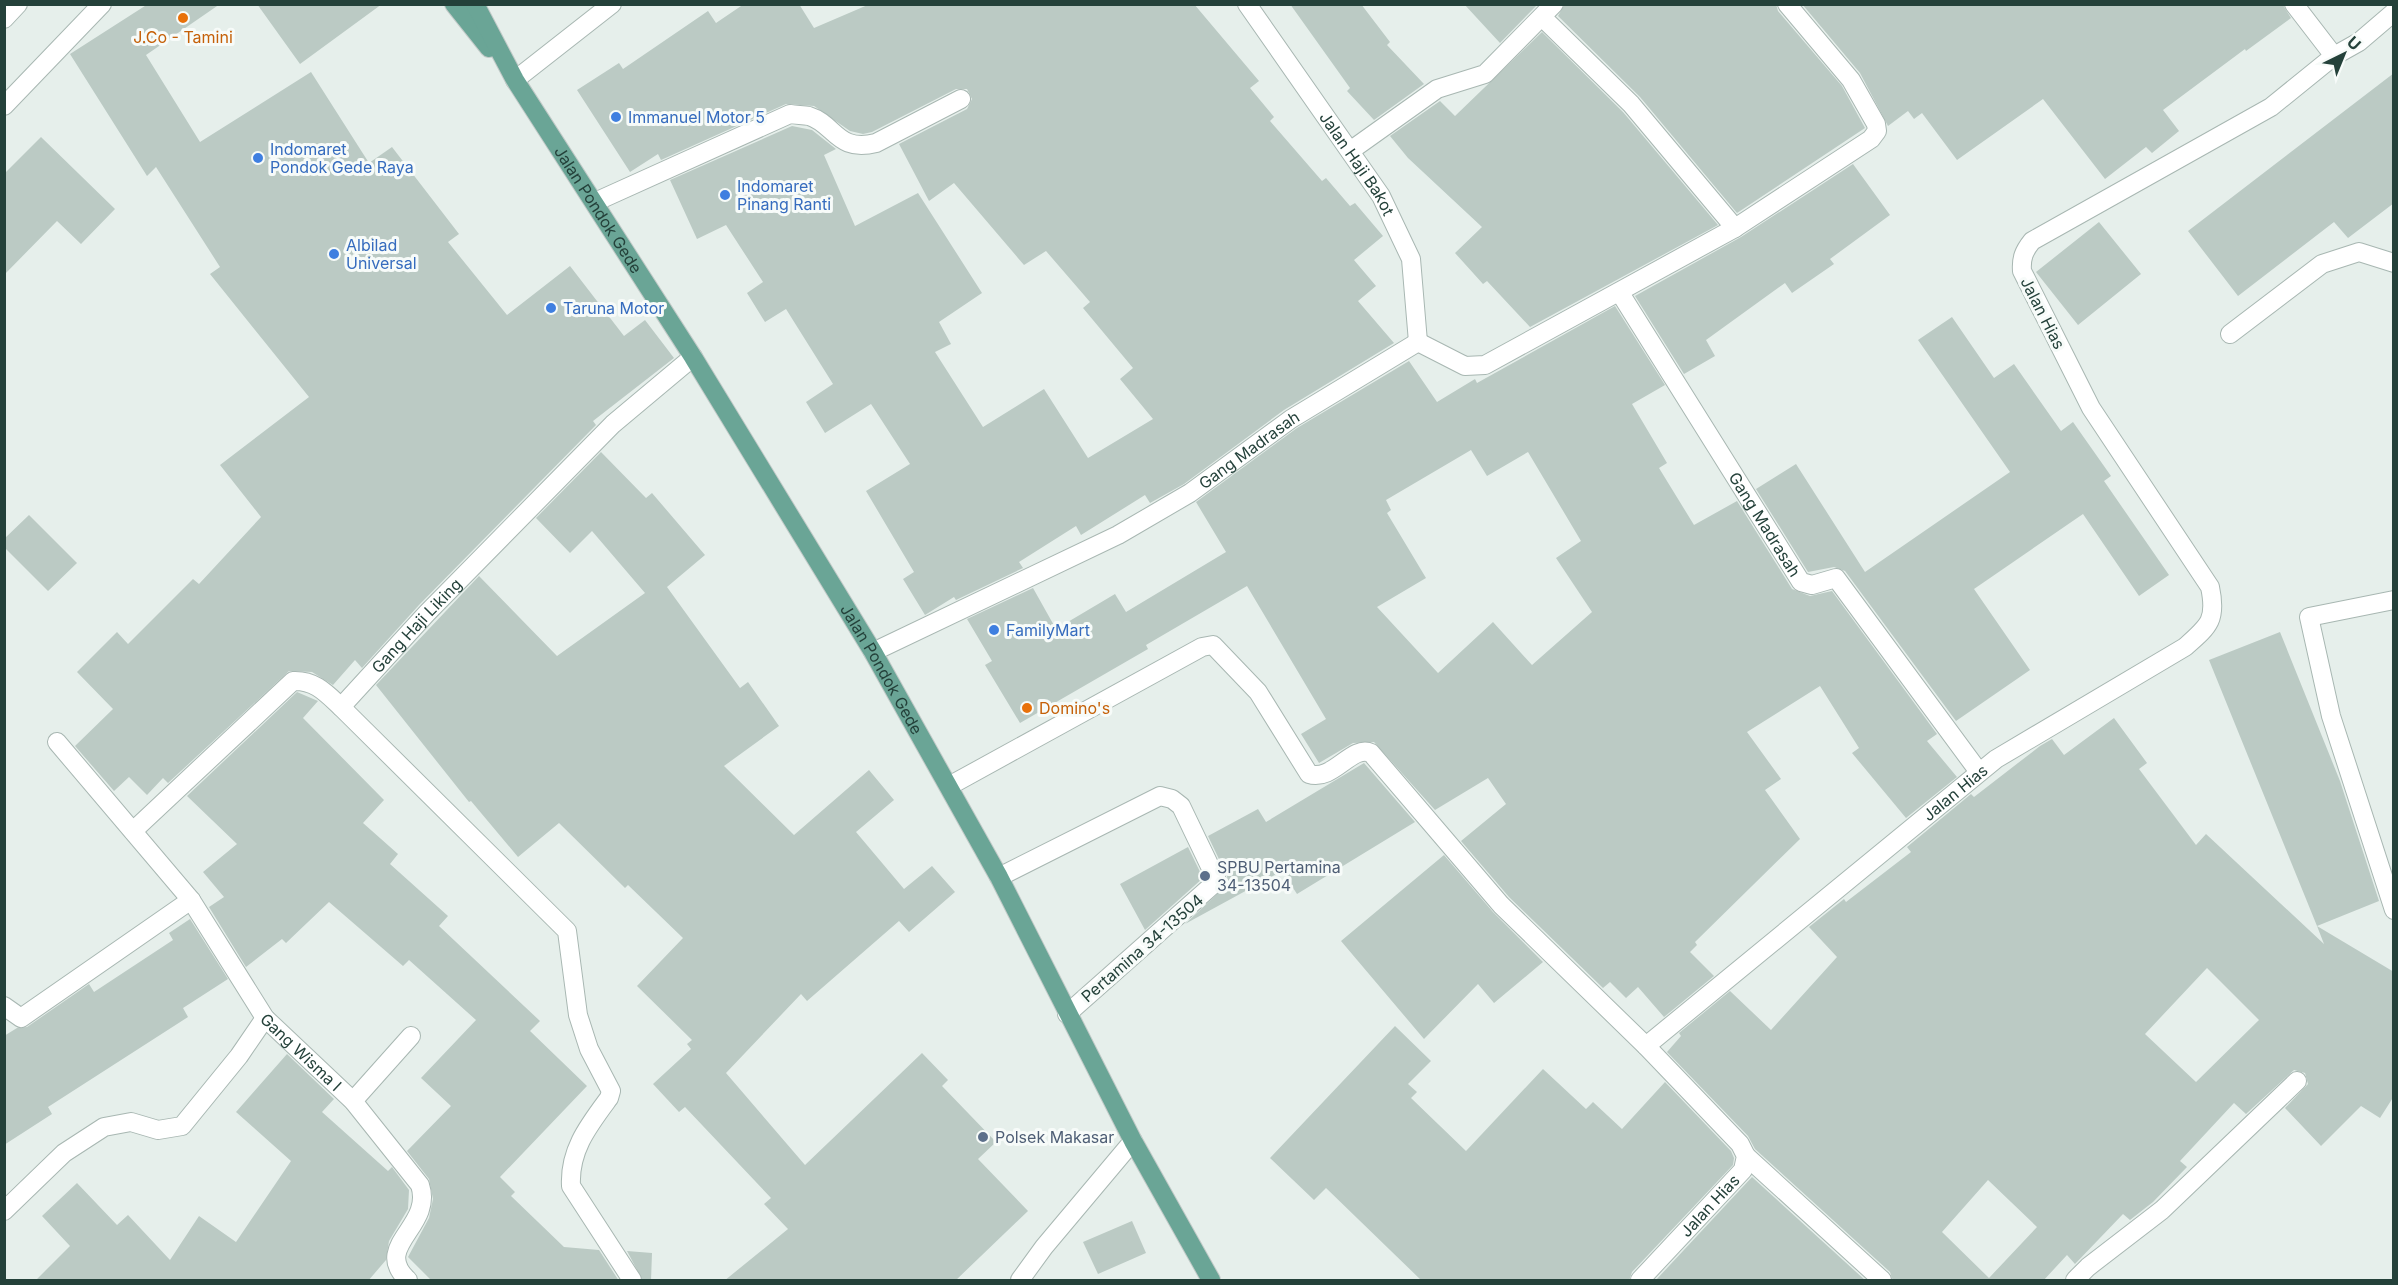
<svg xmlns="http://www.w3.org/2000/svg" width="2398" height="1285" font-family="Inter,sans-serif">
	<rect width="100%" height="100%" fill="#e6efeb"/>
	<!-- building -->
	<path fill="#bbcac4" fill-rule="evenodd" d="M 148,4 L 220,4 L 146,55 L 200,142 L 311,72 L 369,163 L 392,147 L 459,234 L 448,242 L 507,315 L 570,266 L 624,336 L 645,320 L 674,358 L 593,421 L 596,425 L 419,605 L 362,668 L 355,660 L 333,685 L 312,672 L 289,671 L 168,783 L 163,778 L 147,795 L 129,777 L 114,791 L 75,746 L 113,709 L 77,672 L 117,632 L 128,644 L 193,579 L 199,584 L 261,517 L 220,465 L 309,397 L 210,274 L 220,267 L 156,167 L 147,176 L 70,54 Z
		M 257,4 L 382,4 L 300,64 Z
		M 744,4 L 799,4 L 814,28 L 870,4 L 1194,4 L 1259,81 L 1250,88 L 1274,117 L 1270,121 L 1322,181 L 1326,178 L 1350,206 L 1355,203 L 1383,236 L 1354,260 L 1376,286 L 1358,301 L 1394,343 L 1284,410 L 1184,484 L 1150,503 L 1145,495 L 1081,535 L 1076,526 L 1019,562 L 1023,568 L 956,600 L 954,597 L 925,615 L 903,579 L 914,572 L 866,491 L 910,464 L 871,404 L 825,433 L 806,402 L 833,384 L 786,309 L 765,322 L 747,293 L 763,282 L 726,225 L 697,239 L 670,180 L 792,126 L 812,130 L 836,149 L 824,155 L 855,226 L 918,193 L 982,293 L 939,322 L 951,344 L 935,352 L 983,427 L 1044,389 L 1088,458 L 1153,419 L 1120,379 L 1133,368 L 1083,308 L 1090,302 L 1046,251 L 1024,265 L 954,183 L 929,201 L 899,144 L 967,109 L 972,99 L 967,89 L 956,89 L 872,132 L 863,134 L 850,131 L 814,106 L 786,104 L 661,160 L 658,154 L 630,172 L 577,90 L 619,63 L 623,69 L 708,11 L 716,23 Z
		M 1290,4 L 1361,4 L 1390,42 L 1387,45 L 1424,84 L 1374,120 L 1347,91 L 1350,88 Z
		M 1464,4 L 1538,4 L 1500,43 Z
		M 1565,4 L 1776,4 L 1778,11 L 1842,86 L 1865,128 L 1737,213 L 1640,97 L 1558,16 Z
		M 1802,4 L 2283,5 L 2291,18 L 2246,51 L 2245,49 L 2163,110 L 2179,131 L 2152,153 L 2146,147 L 2105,179 L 2043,99 L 1957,160 L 1922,113 L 1914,119 L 1908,111 L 1888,126 L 1860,73 Z
		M 1542,32 L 1623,112 L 1718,225 L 1530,327 L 1487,281 L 1483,284 L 1455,253 L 1482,227 L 1408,158 L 1390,136 L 1440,101 L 1455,116 Z
		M 2394,73 L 2394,203 L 2348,238 L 2334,222 L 2238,296 L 2188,231 Z
		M 41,137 L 115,209 L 81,244 L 57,221 L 4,275 L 4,174 Z
		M 1853,164 L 1890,215 L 1830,259 L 1834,264 L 1792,293 L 1785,283 L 1706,340 L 1715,356 L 1684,374 L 1635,296 L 1741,237 Z
		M 2099,222 L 2141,274 L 2078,325 L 2036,272 Z
		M 1615,306 L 1665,385 L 1632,404 L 1667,463 L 1659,468 L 1694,525 L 1737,501 L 1792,589 L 1810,596 L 1832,591 L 1937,734 L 1927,741 L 1957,777 L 1906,818 L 1852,753 L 1859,748 L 1820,686 L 1747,732 L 1781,779 L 1765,790 L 1800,839 L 1695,942 L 1697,945 L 1690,952 L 1714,976 L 1664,1017 L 1638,987 L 1626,998 L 1610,982 L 1603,988 L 1509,897 L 1461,841 L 1506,804 L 1488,778 L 1435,810 L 1374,742 L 1353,743 L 1319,763 L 1301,734 L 1326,719 L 1247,586 L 1146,645 L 1148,649 L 1020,723 L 985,665 L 992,661 L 967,619 L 1033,588 L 1056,629 L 1115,594 L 1126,612 L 1226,552 L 1196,502 L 1297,428 L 1409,361 L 1437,402 L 1475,379 L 1477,383 ZM 1471,450 L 1487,476 L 1528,452 L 1581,541 L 1556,558 L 1592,612 L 1532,665 L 1493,622 L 1438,673 L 1377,607 L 1426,578 L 1387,513 L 1391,510 L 1386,500 Z
		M 1952,317 L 1994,378 L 2014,364 L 2061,431 L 2073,422 L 2111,476 L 2104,481 L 2169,575 L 2139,596 L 2083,514 L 1974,589 L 2030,670 L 1956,721 L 1845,571 L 1834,567 L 1808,572 L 1756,489 L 1796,464 L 1865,572 L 2010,472 L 1918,340 Z
		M 601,452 L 646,498 L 652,493 L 705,555 L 667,587 L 740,688 L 748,682 L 779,726 L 724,766 L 794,835 L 869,770 L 894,800 L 856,832 L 904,889 L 932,866 L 955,892 L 909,932 L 899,921 L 807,1001 L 801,994 L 726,1073 L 805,1165 L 922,1053 L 948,1080 L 942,1086 L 996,1142 L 978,1159 L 1028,1211 L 955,1281 L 724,1281 L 788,1229 L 764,1204 L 771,1198 L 685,1107 L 679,1112 L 653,1084 L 691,1049 L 687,1044 L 692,1040 L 637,986 L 683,938 L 628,885 L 625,888 L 559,823 L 518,857 L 471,801 L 469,802 L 376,685 L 479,576 L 557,656 L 645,593 L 592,531 L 570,553 L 536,518 Z
		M 29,515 L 77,563 L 48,591 L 4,547 L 4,539 Z
		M 2280,632 L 2340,781 L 2379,901 L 2317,926 L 2209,660 Z
		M 297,692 L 318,701 L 303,718 L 384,800 L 363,823 L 398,854 L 390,864 L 448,916 L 439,926 L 540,1021 L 530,1031 L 587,1086 L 500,1177 L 515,1192 L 511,1196 L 564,1247 L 599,1250 L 619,1281 L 432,1281 L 408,1257 L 429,1218 L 433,1199 L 429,1179 L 407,1151 L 451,1106 L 421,1078 L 476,1020 L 409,960 L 403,966 L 329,902 L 286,943 L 282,939 L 246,967 L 209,907 L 224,897 L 203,872 L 237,844 L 187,796 Z
		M 2114,718 L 2147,763 L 2139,769 L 2196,845 L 2206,834 L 2324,944 L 2317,926 L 2394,972 L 2394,1096 L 2380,1118 L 2361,1106 L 2321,1146 L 2285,1108 L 2308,1084 L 2305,1073 L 2294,1070 L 2246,1114 L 2234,1103 L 2180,1161 L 2187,1167 L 2153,1202 L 2130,1220 L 2123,1214 L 2075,1264 L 2067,1255 L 2043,1281 L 1893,1281 L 1890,1272 L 1755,1149 L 1748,1136 L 1667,1052 L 1681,1036 L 1679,1033 L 1730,991 L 1771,1030 L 1837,957 L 1809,927 L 1844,899 L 1846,902 L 1911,852 L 1907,847 L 1971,794 L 1974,797 L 2040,746 L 2052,739 L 2064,755 ZM 2207,968 L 2259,1020 L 2196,1082 L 2145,1034 ZM 1988,1180 L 2037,1227 L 1989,1278 L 1942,1232 Z
		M 1364,763 L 1415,822 L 1297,894 L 1282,871 L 1185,924 L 1228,884 L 1227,876 L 1208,836 L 1258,809 L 1266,822 Z
		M 1188,847 L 1203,878 L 1145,930 L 1120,884 Z
		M 1444,855 L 1493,912 L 1543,962 L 1494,1003 L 1478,984 L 1424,1039 L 1341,941 Z
		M 190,919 L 228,979 L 183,1008 L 188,1017 L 48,1107 L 52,1114 L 4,1145 L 4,1036 L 17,1028 L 27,1027 L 89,984 L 94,992 L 173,940 L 169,933 Z
		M 1395,1026 L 1431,1061 L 1408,1084 L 1417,1092 L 1411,1098 L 1466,1151 L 1543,1069 L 1586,1109 L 1593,1102 L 1622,1129 L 1665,1082 L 1731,1151 L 1734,1158 L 1733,1165 L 1632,1272 L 1629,1281 L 1422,1281 L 1326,1188 L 1314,1200 L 1270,1158 Z
		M 287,1054 L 334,1099 L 322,1112 L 388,1171 L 392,1167 L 409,1190 L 408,1209 L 389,1241 L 386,1260 L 368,1281 L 35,1281 L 70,1246 L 42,1216 L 77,1183 L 117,1225 L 128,1215 L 170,1260 L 199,1216 L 236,1242 L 291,1161 L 236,1112 Z
		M 1752,1177 L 1866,1281 L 1655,1281 Z
		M 1132,1221 L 1146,1253 L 1098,1274 L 1083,1242 Z
		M 627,1251 L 652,1253 L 651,1281 L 643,1281 Z"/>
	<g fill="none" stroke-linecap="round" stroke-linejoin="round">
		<!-- lane casing -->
		<g stroke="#a8b7b2" stroke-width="20">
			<path id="lane" d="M 4,19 L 18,4
				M 515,80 L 612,4
				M 2230,334 L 2322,264 L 2359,252 L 2394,263
				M 2394,600 L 2309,617 L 2331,716 L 2394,910
				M 999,877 L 1160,796 L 1172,799 L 1181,806 L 1217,881 L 1067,1014"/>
		</g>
		<!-- street casing -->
		<g stroke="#a8b7b2" stroke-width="20">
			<g id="street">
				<path id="s1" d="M 1247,4 L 1381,196 L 1411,259 L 1418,342"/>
				<path d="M 2294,4 L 2334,56"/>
				<path d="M 1542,17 L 1631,104 L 1735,228"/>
				<path d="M 4,106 L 102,4"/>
				<path d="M 1350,151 L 1437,89 L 1485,74 L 1554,4"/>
				<path d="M 595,202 L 790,114 C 796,115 803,115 809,116 C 835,124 837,153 876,143 L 961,99"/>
				<path id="s2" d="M 1620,293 L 1801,582 L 1812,585 L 1836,578 L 1979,772"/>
				<path d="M 1418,342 L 1465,366 L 1485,365 L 1735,228 L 1871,139 L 1877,131 L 1876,124 L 1851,80 L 1787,4"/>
				<path id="s3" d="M 873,652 L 1118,535 L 1190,493 L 1291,419 L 1418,342"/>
				<path id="s4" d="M 341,707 L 427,613 L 613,424 L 693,357"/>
				<path id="s5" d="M 57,742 L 191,900 L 265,1018 L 353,1101 L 420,1185 C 434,1227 371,1246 408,1280"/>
				<path d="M 949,786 L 1202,647 L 1213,645 L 1258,692 L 1309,774 C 1333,782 1352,744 1371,753 L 1501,905 L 1646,1046"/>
				<path d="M 133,831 L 293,681 C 315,680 326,693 341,707 L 567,931 L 578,1015 L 589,1049 L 611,1091 L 609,1098 C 589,1125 569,1150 571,1186 L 632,1280"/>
				<path d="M 4,1006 L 21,1018 L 191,900"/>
				<path d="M 353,1101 L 411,1036"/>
				<path d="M 1746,1156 L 1882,1280"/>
				<path d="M 4,1211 L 64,1153 L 104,1127 L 131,1122 L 158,1130 L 182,1126 L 239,1056 L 265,1018"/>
				<path d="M 1020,1280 L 1044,1247 L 1133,1141"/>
				<path id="s6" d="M 1640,1280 L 1743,1170 L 1746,1156 L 1740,1144 L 1646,1046 L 1996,759 L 2185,647 C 2209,626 2217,620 2210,587 L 2091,408 L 2022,271 C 2021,258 2024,251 2032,241 L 2271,107 L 2334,56 L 2359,42 L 2394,12"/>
				<path d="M 2075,1280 L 2088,1267 L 2162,1210 L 2297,1081"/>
			</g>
		</g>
		<!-- primary casing -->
		<g stroke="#c2cac8" stroke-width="20">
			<g id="primary">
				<path d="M 454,4 L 489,48"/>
				<path id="s7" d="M 475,4 L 515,80 L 693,357 L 873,652 L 999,877 L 1133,1141 L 1211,1280"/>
			</g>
		</g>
		<!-- lane -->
		<use href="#lane" stroke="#fff" stroke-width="18"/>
		<!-- street -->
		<use href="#street" stroke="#fff" stroke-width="18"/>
		<!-- primary -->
		<use href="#primary" stroke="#6aa596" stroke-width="18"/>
	</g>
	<!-- markers -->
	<g fill="#e8710a" stroke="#f7fbf9" stroke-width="2">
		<circle cx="183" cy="18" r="6"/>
		<circle cx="1027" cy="708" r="6"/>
	</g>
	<g fill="#3f7fe0" stroke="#f7fbf9" stroke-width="2">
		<circle cx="616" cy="117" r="6"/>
		<circle cx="258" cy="158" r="6"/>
		<circle cx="725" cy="195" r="6"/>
		<circle cx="334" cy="254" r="6"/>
		<circle cx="551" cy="308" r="6"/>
		<circle cx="994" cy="630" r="6"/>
	</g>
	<g fill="#5c6f8a" stroke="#f7fbf9" stroke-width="2">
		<circle cx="1205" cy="876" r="6"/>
		<circle cx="983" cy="1137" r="6"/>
	</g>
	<g text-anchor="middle" stroke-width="6" stroke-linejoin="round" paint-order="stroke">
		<!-- food labels -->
		<g font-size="16" fill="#c56008" stroke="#f7fbf9">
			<text x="183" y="43">J.Co - Tamini</text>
			<text x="1039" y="714" text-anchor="start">Domino's</text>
		</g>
		<!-- shop labels -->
		<g font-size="16" fill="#366cbe" stroke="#f7fbf9" text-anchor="start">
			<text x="628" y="123">Immanuel Motor 5</text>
			<text x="270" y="155">Indomaret<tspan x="270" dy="18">Pondok Gede Raya</tspan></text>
			<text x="737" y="192">Indomaret<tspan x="737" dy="18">Pinang Ranti</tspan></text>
			<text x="346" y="251">Albilad<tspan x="346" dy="18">Universal</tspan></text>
			<text x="563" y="314">Taruna Motor</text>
			<text x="1006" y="636">FamilyMart</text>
		</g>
		<!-- street labels -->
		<g font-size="16" fill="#24413a" stroke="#f7fbf9">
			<text dy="6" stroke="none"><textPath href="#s1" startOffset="194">Jalan Haji Bakot</textPath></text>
			<text dy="6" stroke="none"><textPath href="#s7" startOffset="240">Jalan Pondok Gede</textPath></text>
			<text transform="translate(2043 313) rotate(63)" y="6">Jalan Hias</text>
			<text dy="6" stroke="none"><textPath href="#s3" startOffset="428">Gang Madrasah</textPath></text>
			<text dy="6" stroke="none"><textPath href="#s2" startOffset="273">Gang Madrasah</textPath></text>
			<text dy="6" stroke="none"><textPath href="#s4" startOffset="111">Gang Haji Liking</textPath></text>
			<text dy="6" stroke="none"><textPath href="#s7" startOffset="780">Jalan Pondok Gede</textPath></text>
			<text dy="6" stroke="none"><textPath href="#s6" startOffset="714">Jalan Hias</textPath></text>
			<text transform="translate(1142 948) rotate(-41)" y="6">Pertamina 34-13504</text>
			<text dy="6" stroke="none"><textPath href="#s5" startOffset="396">Gang Wisma I</textPath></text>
			<text dy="6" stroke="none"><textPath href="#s6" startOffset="102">Jalan Hias</textPath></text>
		</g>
		<!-- service labels -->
		<g font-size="16" fill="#4e5e75" stroke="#f7fbf9" text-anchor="start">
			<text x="1217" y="873">SPBU Pertamina<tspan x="1217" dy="18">34-13504</tspan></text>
			<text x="995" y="1143">Polsek Makasar</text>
		</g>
	</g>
	<!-- border -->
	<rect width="2398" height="1285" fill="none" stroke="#24413a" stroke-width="12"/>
	<!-- north arrow -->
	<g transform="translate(2344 54) rotate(43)" stroke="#f7fbf9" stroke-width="4.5" paint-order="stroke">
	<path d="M0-4.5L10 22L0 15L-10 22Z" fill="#24413a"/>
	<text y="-9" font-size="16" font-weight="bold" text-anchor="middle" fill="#24413a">U</text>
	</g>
</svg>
